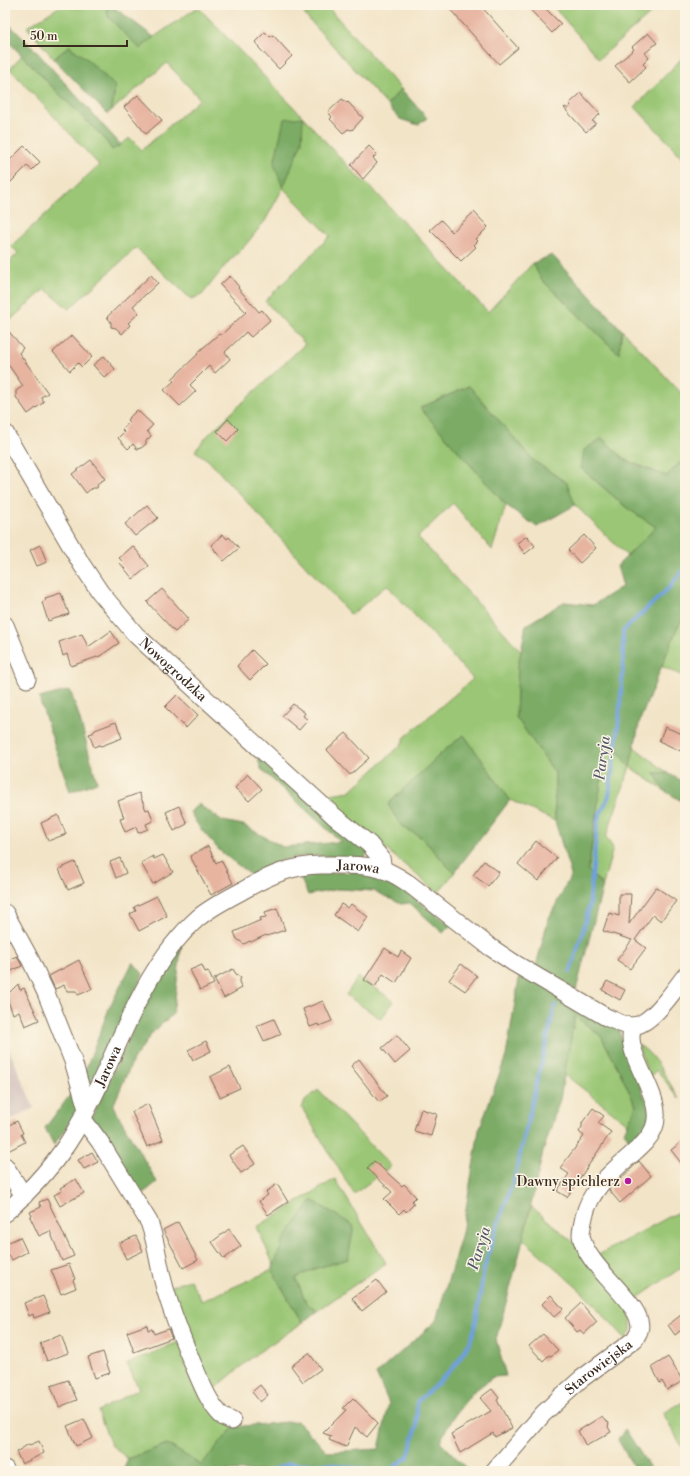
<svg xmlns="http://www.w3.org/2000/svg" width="690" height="1476" font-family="'Libre Bodoni',serif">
	<rect width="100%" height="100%" fill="#fcf5e5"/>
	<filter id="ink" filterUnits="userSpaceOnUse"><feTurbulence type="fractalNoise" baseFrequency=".025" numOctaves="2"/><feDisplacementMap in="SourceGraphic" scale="8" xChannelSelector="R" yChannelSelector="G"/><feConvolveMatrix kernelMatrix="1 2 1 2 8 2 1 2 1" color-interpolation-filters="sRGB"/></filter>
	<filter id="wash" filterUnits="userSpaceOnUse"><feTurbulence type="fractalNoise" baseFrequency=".012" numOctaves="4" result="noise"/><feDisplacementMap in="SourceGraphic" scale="16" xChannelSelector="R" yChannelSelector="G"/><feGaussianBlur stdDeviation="0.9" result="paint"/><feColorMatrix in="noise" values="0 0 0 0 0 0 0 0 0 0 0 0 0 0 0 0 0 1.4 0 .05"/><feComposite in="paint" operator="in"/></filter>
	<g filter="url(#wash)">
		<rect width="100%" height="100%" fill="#f2e4c7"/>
		<!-- industrial -->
		<path fill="#d0c0bb" d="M 5,1040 L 34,1108 L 5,1123 Z"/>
		<!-- green -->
		<path fill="#9ac674" stroke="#6a7849" d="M 62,5 L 105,5 L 109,18 L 140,49 L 154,37 L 198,7 L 303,117 L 360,179 L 368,184 L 488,312 L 533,263 L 541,279 L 618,353 L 622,330 L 685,397 L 685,458 L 666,476 L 625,460 L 602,438 L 581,468 L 627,508 L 656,527 L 627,556 L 575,505 L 567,483 L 534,461 L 469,386 L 420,408 L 506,505 L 492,550 L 453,503 L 418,537 L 521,651 L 518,666 L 516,717 L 555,773 L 555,821 L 510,800 L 464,735 L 447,748 L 388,804 L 401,826 L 421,837 L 454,873 L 438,893 L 329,801 L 330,794 L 350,791 L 401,745 L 405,737 L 473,679 L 387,585 L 351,615 L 208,460 L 195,451 L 209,434 L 305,344 L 265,301 L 330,236 L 283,188 L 265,221 L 243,248 L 228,262 L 202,295 L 191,299 L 136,248 L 69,309 L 45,289 L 5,325 L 5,266 L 18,253 L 11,246 L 99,165 L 10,69 L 22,55 L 65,100 L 103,137 L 112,150 L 130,138 L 142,150 L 200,99 L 167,63 L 112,110 L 115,86 L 87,59 L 69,46 L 54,59 L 27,27 Z
			M 310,5 L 326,5 L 401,89 L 387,105 L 304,14 L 311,6 Z
			M 552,5 L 645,5 L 651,13 L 599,59 Z
			M 685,55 L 685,160 L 635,107 Z
			M 685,615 L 685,677 L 661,666 L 678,626 Z
			M 607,735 L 630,766 L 634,747 L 668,773 L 655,773 L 665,791 L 630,767 L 606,837 L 613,848 L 603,885 L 588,871 C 594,825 602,780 607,735 Z
			M 358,977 L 394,1001 L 381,1019 L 346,995 Z
			M 575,1016 L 601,1036 L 619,1070 L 636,1106 L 628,1124 L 564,1074 Z
			M 638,1045 C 654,1052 670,1084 679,1099 L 657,1070 L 649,1077 Z
			M 318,1090 L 391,1166 L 354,1194 L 302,1108 L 305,1101 Z
			M 335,1179 L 386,1263 L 317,1311 L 306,1303 L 296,1278 L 317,1268 L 348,1259 L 283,1241 L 274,1266 L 257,1227 Z
			M 531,1206 L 580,1248 L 631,1313 L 631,1330 L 626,1339 L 583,1293 L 523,1239 Z
			M 680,1211 L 685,1219 L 685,1265 L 635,1300 L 598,1255 Z
			M 272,1270 L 302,1323 L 256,1354 L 211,1392 L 171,1286 L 190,1280 L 202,1301 Z
			M 178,1342 L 234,1427 L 201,1466 L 167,1444 L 128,1459 L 111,1445 L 98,1411 L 139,1389 L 127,1364 Z
			M 685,1401 L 685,1452 L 663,1413 Z"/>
		<!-- forest -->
		<path fill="#7bab66" stroke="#5b6a42" d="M 105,5 L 111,5 L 154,37 L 140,49 L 109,18 Z
			M 5,20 L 36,51 L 121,145 L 112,150 L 103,137 L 65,100 L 5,38 Z
			M 69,46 L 87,59 L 115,86 L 112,110 L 107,114 L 54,59 Z
			M 401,89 L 427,118 L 418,125 L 400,119 L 387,105 Z
			M 303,117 L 302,142 L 283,188 L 274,164 L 284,119 Z
			M 552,255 L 622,330 L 619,354 L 541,279 L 533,263 Z
			M 469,386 L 534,461 L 567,483 L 575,505 L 537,527 L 506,505 L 420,408 Z
			M 602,438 L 625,460 L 666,476 L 685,458 L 685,615 L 678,626 L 640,720 L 630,767 L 607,736 C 602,781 594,826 588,871 L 603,886 L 576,990 L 536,966 L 548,920 L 571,875 L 555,821 L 555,773 L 516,717 L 518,666 L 526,625 L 564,602 L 593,605 L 623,586 L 617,566 L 656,527 L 627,508 L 581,468 L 584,450 Z
			M 70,690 L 78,713 L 97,782 L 70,792 L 39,698 Z
			M 464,735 L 510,800 L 454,873 L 421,837 L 401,826 L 388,804 L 447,748 Z
			M 256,753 L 368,851 L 364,860 C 337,856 309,853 283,860 C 272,864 261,871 251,875 L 221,852 L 199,827 L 190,812 L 198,804 L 223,821 L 243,825 L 283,847 L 341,842 L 261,769 Z
			M 654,773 L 668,773 L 685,783 L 685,803 L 665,791 Z
			M 357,872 L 393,883 L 451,925 L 443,933 L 410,903 L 401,904 L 374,891 L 339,889 L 308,895 L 300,877 L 321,873 Z
			M 182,942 L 173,1014 L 153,1032 L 133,1060 L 113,1106 L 157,1182 L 141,1195 L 91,1119 L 148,999 Z
			M 133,962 L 143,974 L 88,1091 L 82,1071 L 86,1068 L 110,1006 Z
			M 520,973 L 618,1028 L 624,1049 L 650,1109 L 648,1127 L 634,1146 L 624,1132 L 636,1106 L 619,1070 L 601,1036 L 575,1016 L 560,1099 L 543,1152 L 521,1248 L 496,1339 L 506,1376 L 493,1377 L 473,1392 L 454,1416 L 440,1441 L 469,1471 L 123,1471 L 128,1459 L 167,1444 L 201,1465 L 234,1427 L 297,1421 L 328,1452 L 379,1449 L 389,1403 L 376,1374 L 436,1321 L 462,1233 L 479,1130 L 506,1056 Z
			M 72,1077 L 80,1103 L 73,1117 L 54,1145 L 45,1128 L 70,1095 Z
			M 312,1200 L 354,1226 L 348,1259 L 317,1268 L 296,1278 L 306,1303 L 317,1311 L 302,1323 L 272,1270 L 283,1241 Z
			M 625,1429 L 652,1471 L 636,1471 L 618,1440 Z"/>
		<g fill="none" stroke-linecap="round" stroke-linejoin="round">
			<!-- stream -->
			<path stroke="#6fa0d9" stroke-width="4" d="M 570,972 L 581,938 L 589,907 L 598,819 L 609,796 L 619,719 L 623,668 L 623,631 L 669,588 L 685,567
				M 270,1471 L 287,1464 L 330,1464 L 373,1471
				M 388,1471 L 408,1457 L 417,1425 L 417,1402 L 438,1383 L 457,1363 L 470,1342 L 475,1327 L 484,1269 L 492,1241 L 515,1176 L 555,1005"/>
		</g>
		<g id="blocks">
			<!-- building -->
			<path fill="#e7b4a0" d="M 446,5 L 480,5 L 518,48 L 499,64 Z
				M 526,5 L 542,5 L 561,24 L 552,33 Z
				M 265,32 L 270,37 L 273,35 L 292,56 L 279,69 L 259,48 L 259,47 L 255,42 Z
				M 648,33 L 657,43 L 645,53 L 649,58 L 643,64 L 646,67 L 630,82 L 615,66 L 634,49 L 632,47 Z
				M 581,93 L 600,114 L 592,121 L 596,123 L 586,132 L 564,108 L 565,107 L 568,109 L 571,105 L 569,104 Z
				M 138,95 L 162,120 L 146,134 L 124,107 Z
				M 342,99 L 347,103 L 348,102 L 363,118 L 352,130 L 348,129 L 343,133 L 330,119 L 332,117 L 328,112 Z
				M 24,146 L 40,162 L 32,170 L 27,166 L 11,182 L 5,176 L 5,165 Z
				M 369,146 L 377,154 L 373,158 L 377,163 L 363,179 L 351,165 Z
				M 474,212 L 488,227 L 476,239 L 478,241 L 474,245 L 476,247 L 461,261 L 430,230 L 441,220 L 452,232 Z
				M 151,275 L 158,283 L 133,306 L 139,313 L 128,323 L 130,325 L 122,334 L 116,328 L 111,327 L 111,322 L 107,317 Z
				M 230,276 L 239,287 L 238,288 L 259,312 L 262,310 L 270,320 L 251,337 L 246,332 L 225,352 L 230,359 L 215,373 L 209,366 L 190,385 L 196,391 L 180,406 L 164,390 L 174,381 L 172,379 L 198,354 L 197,353 L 219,334 L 221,335 L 246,312 L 220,285 Z
				M 5,327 L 23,348 L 19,353 L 48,393 L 41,397 L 44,402 L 28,414 L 16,397 L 16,391 L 23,386 L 5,360 Z
				M 72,335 L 92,357 L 82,367 L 78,363 L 70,371 L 53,352 Z
				M 104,356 L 115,369 L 105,378 L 93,365 Z
				M 137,410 L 153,425 L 147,431 L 151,436 L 146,441 L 146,444 L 141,448 L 137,449 L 133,444 L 128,449 L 118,438 L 124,432 L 122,430 L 129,422 L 127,420 Z
				M 228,419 L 238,429 L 227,441 L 217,431 Z
				M 91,460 L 105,479 L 98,483 L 97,488 L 92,488 L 86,493 L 72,474 Z
				M 147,505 L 158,518 L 135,536 L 125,524 Z
				M 223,534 L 227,539 L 229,537 L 239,548 L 224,561 L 215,551 L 215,550 L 211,545 Z
				M 584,535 L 596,548 L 580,563 L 568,550 Z
				M 527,536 L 535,546 L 525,554 L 517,543 Z
				M 40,545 L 47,562 L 37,566 L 30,550 Z
				M 133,546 L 149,566 L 133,579 L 120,563 L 122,561 L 119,558 Z
				M 162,589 L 189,619 L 175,632 L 147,602 Z
				M 61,593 L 69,614 L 48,621 L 42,602 L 46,600 L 45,598 Z
				M 111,631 L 119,643 L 100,656 L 71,666 L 67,654 L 63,656 L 59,642 L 82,634 L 88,647 Z
				M 252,650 L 266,664 L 250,680 L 237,666 Z
				M 177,695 L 198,715 L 186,728 L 165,707 Z
				M 293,704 L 305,713 L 303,716 L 308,720 L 299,730 L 282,716 Z
				M 116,722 L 122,738 L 101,746 L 99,745 L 94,747 L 89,734 L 93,733 L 95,730 Z
				M 665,727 L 685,735 L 685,753 L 659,741 Z
				M 346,733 L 369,758 L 350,775 L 327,750 Z
				M 248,774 L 262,789 L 249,801 L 235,788 Z
				M 139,793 L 146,810 L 149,809 L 153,821 L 146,824 L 148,829 L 138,833 L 136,827 L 125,832 L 120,819 L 124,818 L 118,801 Z
				M 179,806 L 187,824 L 174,831 L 166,812 Z
				M 58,815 L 66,834 L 48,841 L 41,823 Z
				M 536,841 L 557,858 L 538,881 L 518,864 Z
				M 208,846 L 216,863 L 221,860 L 233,883 L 211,895 L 190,856 Z
				M 163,855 L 173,872 L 153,884 L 141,863 L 153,856 L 154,859 Z
				M 120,858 L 126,873 L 116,878 L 110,862 Z
				M 484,861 L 499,872 L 488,886 L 473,875 Z
				M 75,862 L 84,883 L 68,890 L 59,869 Z
				M 656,887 L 676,901 L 661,921 L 653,915 L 635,940 L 646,948 L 630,969 L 617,960 L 632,940 L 603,931 L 609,913 L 619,916 L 619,894 L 631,894 L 629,924 Z
				M 157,896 L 167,916 L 139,931 L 130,914 L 136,911 L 134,907 Z
				M 341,904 L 348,908 L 351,904 L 368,917 L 358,932 L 334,915 Z
				M 277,908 L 285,930 L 267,936 L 266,935 L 251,942 L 250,941 L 244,944 L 237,939 L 234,932 L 261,920 L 260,918 L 266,917 L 265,912 Z
				M 385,948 L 398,957 L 401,951 L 411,958 L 396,983 L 383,974 L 375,987 L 364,980 Z
				M 17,956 L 22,966 L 5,974 L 5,961 Z
				M 79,960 L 92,989 L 78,995 L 76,991 L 67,991 L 64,985 L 55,989 L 49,976 Z
				M 461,964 L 477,976 L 465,991 L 449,980 Z
				M 202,965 L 205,972 L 208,971 L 214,984 L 200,990 L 190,970 Z
				M 233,969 L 236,974 L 241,978 L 239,982 L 242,988 L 224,998 L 214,979 Z
				M 607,981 L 625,990 L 620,1000 L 602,990 Z
				M 18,984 L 20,990 L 24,988 L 39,1020 L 25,1026 L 19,1011 L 13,1014 L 6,996 Z
				M 323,1001 L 332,1021 L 319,1026 L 318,1024 L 310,1027 L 303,1009 Z
				M 274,1019 L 281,1034 L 264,1041 L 257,1026 Z
				M 397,1035 L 410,1051 L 395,1064 L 382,1048 Z
				M 206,1041 L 211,1051 L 193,1060 L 188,1050 Z
				M 359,1059 L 387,1096 L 379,1102 L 351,1066 Z
				M 230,1067 L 240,1088 L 220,1097 L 210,1077 Z
				M 148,1104 L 163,1140 L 147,1147 L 132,1112 Z
				M 593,1108 L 604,1116 L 598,1123 L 611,1132 L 567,1197 L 557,1191 L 569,1174 L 560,1168 L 584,1136 L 579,1132 L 582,1127 L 582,1123 Z
				M 421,1109 L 437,1114 L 431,1136 L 414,1131 Z
				M 17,1121 L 23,1133 L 21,1134 L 25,1142 L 8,1151 L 5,1145 L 5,1127 Z
				M 685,1139 L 685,1168 L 671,1150 Z
				M 243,1146 L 255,1164 L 241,1173 L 229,1155 Z
				M 92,1152 L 98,1162 L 84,1169 L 78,1160 Z
				M 374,1161 L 402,1186 L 404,1184 L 416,1197 L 412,1201 L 414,1204 L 406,1212 L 404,1209 L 399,1214 L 384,1199 L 392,1192 L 367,1168 Z
				M 639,1161 L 651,1176 L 620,1203 L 609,1190 Z
				M 76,1179 L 84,1193 L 60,1206 L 54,1195 L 62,1191 L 60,1188 Z
				M 277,1184 L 288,1202 L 268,1215 L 259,1201 L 268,1195 L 266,1192 Z
				M 47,1199 L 74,1256 L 62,1261 L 50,1231 L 39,1236 L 30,1217 L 32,1216 L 30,1212 L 41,1207 L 39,1202 Z
				M 178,1222 L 198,1260 L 183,1268 L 163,1230 Z
				M 229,1229 L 241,1246 L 224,1259 L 212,1242 Z
				M 136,1236 L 143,1251 L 126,1259 L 119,1243 Z
				M 20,1237 L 27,1252 L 12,1260 L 10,1256 L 5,1258 L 5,1244 Z
				M 69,1264 L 75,1279 L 73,1280 L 76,1288 L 61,1294 L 51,1270 Z
				M 377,1280 L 386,1292 L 362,1311 L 352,1298 Z
				M 551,1295 L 563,1309 L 554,1317 L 542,1304 Z
				M 43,1296 L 50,1312 L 34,1318 L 33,1314 L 29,1316 L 24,1303 Z
				M 581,1303 L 597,1322 L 584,1334 L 580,1330 L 577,1332 L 565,1318 Z
				M 685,1312 L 685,1327 L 675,1335 L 668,1325 Z
				M 147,1325 L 148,1330 L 152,1329 L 154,1334 L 168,1329 L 172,1338 L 134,1352 L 127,1332 Z
				M 543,1334 L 558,1350 L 551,1356 L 549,1355 L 543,1361 L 529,1346 Z
				M 61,1335 L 68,1353 L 47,1361 L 40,1343 Z
				M 103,1352 L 110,1373 L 95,1378 L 88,1357 Z
				M 309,1353 L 321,1369 L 303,1382 L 291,1366 Z
				M 668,1357 L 683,1381 L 667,1390 L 662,1381 L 660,1383 L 652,1367 Z
				M 68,1380 L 77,1400 L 59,1407 L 51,1386 Z
				M 260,1385 L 268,1395 L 260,1402 L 252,1392 Z
				M 492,1389 L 499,1398 L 497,1400 L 512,1428 L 495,1437 L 493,1433 L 460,1453 L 451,1434 L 491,1411 L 480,1398 Z
				M 353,1398 L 378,1423 L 367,1437 L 355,1427 L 346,1447 L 329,1440 L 331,1436 L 323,1433 L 346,1410 L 343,1408 Z
				M 602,1416 L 605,1421 L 609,1423 L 608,1427 L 611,1432 L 586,1446 L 578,1431 Z
				M 84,1419 L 93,1438 L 76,1446 L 67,1426 Z
				M 39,1441 L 44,1453 L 22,1464 L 16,1452 L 29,1444 L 30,1445 Z"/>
		</g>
	</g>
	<g filter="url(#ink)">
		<use href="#blocks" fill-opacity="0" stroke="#7b6b59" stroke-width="1"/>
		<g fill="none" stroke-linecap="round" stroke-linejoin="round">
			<!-- minor casing -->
			<g stroke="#7b6b59" stroke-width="19">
				<g id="minor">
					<path id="s1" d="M 5,433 L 82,565 L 100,592 L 136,635 L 334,816 L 369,844 L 381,858 L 383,870"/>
					<path d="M 5,625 L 27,679"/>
					<path d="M 5,913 L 30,959 L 46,993 L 73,1061 L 87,1109"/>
					<path d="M 82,1118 L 100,1142 L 149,1222 C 156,1241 158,1261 163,1281 C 170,1309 181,1335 192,1362 C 200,1379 207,1401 221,1415 C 224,1418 228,1419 232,1421"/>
					<path d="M 5,1166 L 24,1196"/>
					<path id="s2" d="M 5,1213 C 31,1190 56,1163 74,1133 C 116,1064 136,973 198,918 C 211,907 227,899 242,891 C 268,876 294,864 324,865 C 344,865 365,864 384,870 C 393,873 400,878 408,883 L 490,947 L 514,963 L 606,1017 C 614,1020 623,1026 632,1026 C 651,1026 674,990 685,976"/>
					<path d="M 5,1469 L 6,1471"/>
					<path id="s3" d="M 494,1471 L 543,1414 L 563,1395 L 581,1379 L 635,1339 C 636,1336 638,1334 639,1331 C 648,1306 585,1268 581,1235 C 581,1230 583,1222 584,1217 C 590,1190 610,1173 631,1155 C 640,1147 649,1140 654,1128 C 665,1100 632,1066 631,1038 C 631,1034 632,1030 632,1026"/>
				</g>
			</g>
			<!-- minor -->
			<use href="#minor" stroke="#fff" stroke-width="17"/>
		</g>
	</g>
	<!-- markers -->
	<circle fill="#b5179e" stroke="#fcf5e5" stroke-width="1.5" cx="628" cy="1181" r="4"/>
	<g text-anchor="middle" stroke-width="3" stroke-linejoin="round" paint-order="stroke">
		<!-- street labels -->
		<g font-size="14" fill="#3b2a1e" stroke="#fcf5e5">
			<text dy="5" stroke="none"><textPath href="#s1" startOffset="292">Nowogrodzka</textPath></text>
			<text dy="5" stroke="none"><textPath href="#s2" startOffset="529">Jarowa</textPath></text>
			<text dy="5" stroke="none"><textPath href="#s2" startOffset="181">Jarowa</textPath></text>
			<text dy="5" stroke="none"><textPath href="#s3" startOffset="148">Starowiejska</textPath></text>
		</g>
		<!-- poi labels -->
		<g font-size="14" fill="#3b2a1e" stroke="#fcf5e5" text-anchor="end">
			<text x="620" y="1186">Dawny spichlerz</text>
		</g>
		<!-- water labels -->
		<g font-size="15" font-style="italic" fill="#505969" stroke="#fcf5e5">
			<text transform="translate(602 758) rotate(-83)" y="5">Paryja</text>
			<text transform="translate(479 1248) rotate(-73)" y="5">Paryja</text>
		</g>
	</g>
	<!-- margin -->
	<rect width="690" height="1476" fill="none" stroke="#fcf5e5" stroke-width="20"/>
	<!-- scale -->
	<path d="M24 40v6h103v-6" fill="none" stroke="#3b2a1e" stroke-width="2"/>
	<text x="30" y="40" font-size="12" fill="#3b2a1e" stroke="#fcf5e5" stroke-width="3" paint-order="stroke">50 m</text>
</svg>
